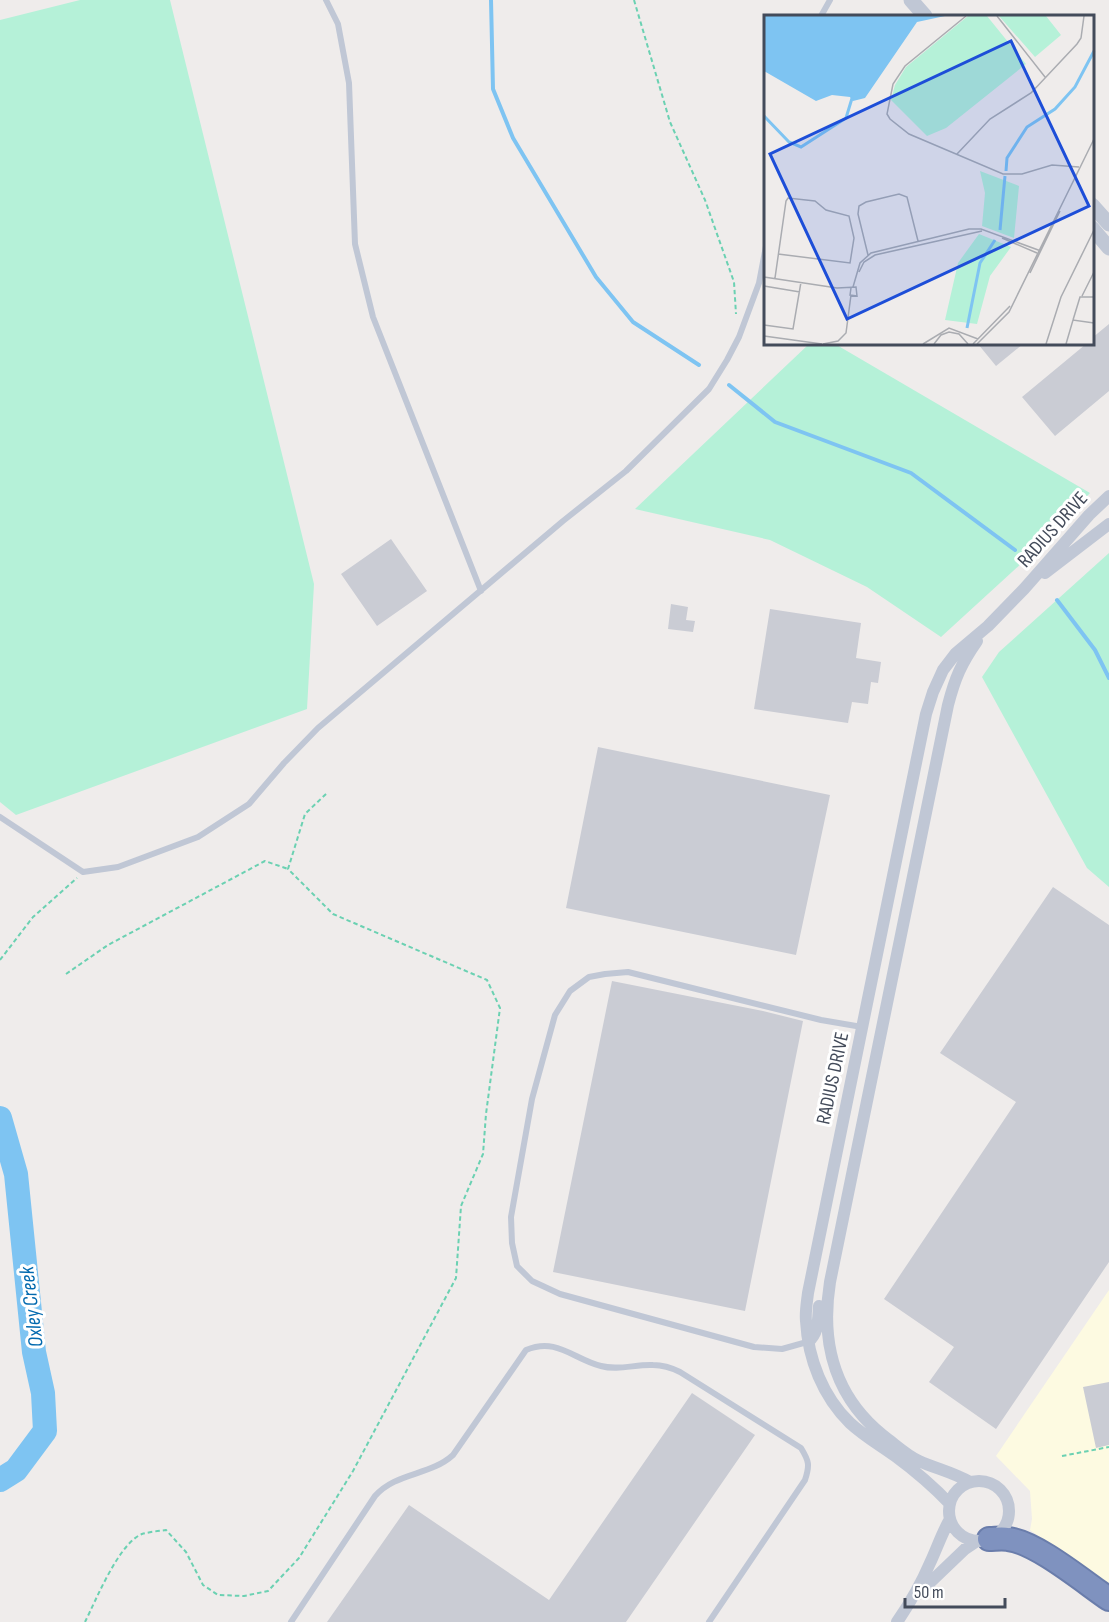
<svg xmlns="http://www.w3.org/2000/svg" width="1109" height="1622" font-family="'Sofia Sans Condensed',sans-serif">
	<rect width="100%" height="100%" fill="#efeceb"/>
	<!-- commercial -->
	<path fill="#fdfae1" d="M 1109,1290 L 1109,1585 L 1030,1530 L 1032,1519 L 1030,1491 L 996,1456 Z"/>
	<!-- green -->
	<path fill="#b5f1d8" d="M 80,0 L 170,0 L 314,584 L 307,709 L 16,815 L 0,802 L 0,20 Z
		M 809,344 L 835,344 L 1090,493 L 1035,551 L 941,637 L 867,587 L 770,540 L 635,509 Z
		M 1109,553 L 1109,887 L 1087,868 L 982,677 L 999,652 Z"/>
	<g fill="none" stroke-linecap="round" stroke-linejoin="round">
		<!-- stream -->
		<path stroke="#7ec4f2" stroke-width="4" d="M 491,0 L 493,89 L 513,138 L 596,277 L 633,322 L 699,365
			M 729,385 L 775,422 L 911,473 L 1015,550
			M 1057,600 L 1095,650 L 1109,678"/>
		<!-- river -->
		<path stroke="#7ec4f2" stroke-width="24" d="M 0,1118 L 16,1174 L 34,1352 L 43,1393 L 45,1431 L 16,1470 L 0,1480"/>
	</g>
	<!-- building -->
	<path fill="#caccd4" d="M 1109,324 L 1109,391 L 1055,436 L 1022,397 L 1086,344 L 1092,344 L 1092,338 Z
		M 978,344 L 1023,344 L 996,366 Z
		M 391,539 L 427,591 L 377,626 L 341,574 Z
		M 671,604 L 688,607 L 686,620 L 695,621 L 693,632 L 668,629 Z
		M 770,609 L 861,623 L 856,658 L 881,662 L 878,683 L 871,682 L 868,704 L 852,702 L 848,723 L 754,709 Z
		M 598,747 L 830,795 L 796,955 L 566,908 Z
		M 1053,887 L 1109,925 L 1109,1262 L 996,1429 L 929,1382 L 954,1347 L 884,1299 L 1016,1102 L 940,1053 Z
		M 612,981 L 763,1011 L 803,1021 L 745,1311 L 553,1272 Z
		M 1109,1382 L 1109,1445 L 1096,1448 L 1083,1387 Z
		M 692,1393 L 755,1435 L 626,1622 L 327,1622 L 409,1505 L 549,1600 Z"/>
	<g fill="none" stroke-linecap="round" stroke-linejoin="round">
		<!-- motorway casing -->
		<g stroke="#6a7dab" stroke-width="26">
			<path id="motorway" d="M 989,1539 C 995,1539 1002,1538 1008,1539 C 1036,1542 1084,1582 1109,1599"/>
		</g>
		<!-- path -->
		<path stroke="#6bd1b2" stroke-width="2" stroke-dasharray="4.5 3" stroke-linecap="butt" d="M 634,0 L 670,122 L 705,200 L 734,282 L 736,314
			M 0,960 L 33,917 L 77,878
			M 66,974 L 108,945 L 265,861 L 288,869
			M 1062,1456 L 1109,1447
			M 85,1622 C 96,1600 119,1543 142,1534 C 149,1532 158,1531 166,1530 L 186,1552 L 203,1585 L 218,1595 L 244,1596 L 268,1591 L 299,1558 L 353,1471 L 456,1278 L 461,1206 L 483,1154 L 486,1114 L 500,1008 L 487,980 L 333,914 L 288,869 L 305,814 L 327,793"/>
		<!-- service -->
		<path stroke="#c0c7d5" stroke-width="6" d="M 326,0 L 338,24 L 349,83 L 355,244 L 373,317 L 481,591
			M 821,16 L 830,0
			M 0,817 L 83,872 L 118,867 L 198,837 L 249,804 L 284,763 L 318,728 L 563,521 L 626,471 L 709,389 L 727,360 L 739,337 L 759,283 L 766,246
			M 807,1342 L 782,1349 L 754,1347 L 560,1294 L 532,1281 L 517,1266 L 512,1243 L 511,1217 L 532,1099 L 555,1015 L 570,991 L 589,977 L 605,974 L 628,972 L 821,1020 L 862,1027
			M 291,1622 L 375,1496 C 396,1472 430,1476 453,1455 L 526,1350 C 557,1337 573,1359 601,1366 C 618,1371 636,1364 653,1365 C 663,1365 672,1368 680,1372 L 801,1448 C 809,1461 810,1465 805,1480 L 709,1622"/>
		<!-- minor -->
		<path stroke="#c0c7d5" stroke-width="12" d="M 1045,573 L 1109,524
			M 808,1342 C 819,1333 818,1319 819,1306
			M949 1511a30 30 0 1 1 60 0a30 30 0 1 1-60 0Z
			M 970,1482 C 952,1472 937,1469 919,1461 C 908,1456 898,1447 889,1440 C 836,1401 820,1345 830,1282 L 948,705 C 955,678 961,664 977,641
			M 950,1504 C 933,1486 914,1470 895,1456 C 880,1445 864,1436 850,1423 C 823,1397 808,1359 806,1321 C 805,1312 807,1302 808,1293 L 908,802 L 926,714 L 933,692 L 943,670 L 956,653 L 988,626 L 1024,589 L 1089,515 L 1109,496
			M 918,1594 L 965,1549 L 977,1541
			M 897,1622 C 910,1603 921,1584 930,1563 C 937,1548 942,1533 950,1519"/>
		<!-- tertiary -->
		<path stroke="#c0c7d5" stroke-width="15" d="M 911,0 L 925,16
			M 1092,205 L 1109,224
			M 1092,228 L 1109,248"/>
		<!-- motorway -->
		<use href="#motorway" stroke="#7f92bf" stroke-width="22"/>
	</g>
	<g text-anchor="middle" stroke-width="6" stroke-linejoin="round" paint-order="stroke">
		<!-- street labels -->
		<g font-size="20" fill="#434b5a" stroke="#fff">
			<text transform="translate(1052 529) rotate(-48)" y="7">RADIUS DRIVE</text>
			<text transform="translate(832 1078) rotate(-78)" y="7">RADIUS DRIVE</text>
		</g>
		<!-- water labels -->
		<g font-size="21" font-style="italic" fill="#0269ae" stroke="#fff">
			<text transform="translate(31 1307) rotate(-97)" y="7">Oxley Creek</text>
		</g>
	</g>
	<!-- overview -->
	<g transform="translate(764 15)">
		<rect width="330" height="330" fill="#efeceb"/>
		<path d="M 204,1 L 223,1 L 262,49 L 182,113 L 163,121 L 127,85 L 131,70 L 142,52 ZM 235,1 L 282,1 L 297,20 L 271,42 ZM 216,156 L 255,171 L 250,223 L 218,211 L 221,178 ZM 215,219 L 247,232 L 226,261 L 213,309 L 181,305 L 194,248 Z" fill="#b5f1d8"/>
		<path d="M 0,1 L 181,1 L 153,7 L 101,83 L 89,86 L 86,82 L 68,80 L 52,86 L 0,56 Z" fill="#7ec4f2"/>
		<path fill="none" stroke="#7ec4f2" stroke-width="3" d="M 0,101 L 25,127 L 37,132 L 82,103 L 89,80M 242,156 L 243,143 L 263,112 L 291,94 L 311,72 L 330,36M 236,215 L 241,161M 203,313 L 216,248 L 231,225"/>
		<path fill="none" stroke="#aaacb1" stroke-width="1.5" d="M 202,1 L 141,51 L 129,69 L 123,99 L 126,104 L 145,119 L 239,159 L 258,159 L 288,150 L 315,152M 233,1 L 281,62M 193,139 L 226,104 L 267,78 L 313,29 L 317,23 L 320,1M 238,223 L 273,238M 104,240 L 94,199 L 95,191 L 102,187 L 135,179 L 143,182 L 154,226M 95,257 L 100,247 L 111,240 L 218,216M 266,258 L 296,196M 0,262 L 73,273 L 92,272 L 93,281 L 86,280 L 87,273M 11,263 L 22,186 L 24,183 L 51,186 L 62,195 L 85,201 L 90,223 L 86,248 L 14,239M 0,271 L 36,277M 89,272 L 96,248 L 107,238 L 205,214 L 217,214 L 277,236M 318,281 L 330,257M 309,305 L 316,282 L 330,282M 0,310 L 29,314 L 37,267M 0,321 L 58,329M 59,329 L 74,326 L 82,318 L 87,280M 159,329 L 185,313 L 214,324M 170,329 L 177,320 L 185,317 L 195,319 L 204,329M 209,329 L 246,291M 213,329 L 245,297 L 330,124M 282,329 L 297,282 L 330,215M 302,329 L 309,305 L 330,308"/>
		<path fill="#1d4ed8" fill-opacity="0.15" stroke="#1d4ed8" stroke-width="3" d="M 247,26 L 325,191 L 83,304 L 6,139 Z"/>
		<rect width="330" height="330" fill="none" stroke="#434b5a" stroke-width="3"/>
	</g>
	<!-- scale -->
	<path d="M905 1598v9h100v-9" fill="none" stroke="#434b5a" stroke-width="3"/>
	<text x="914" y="1598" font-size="18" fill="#434b5a" stroke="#ffffff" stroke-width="4.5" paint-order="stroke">50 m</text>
</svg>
